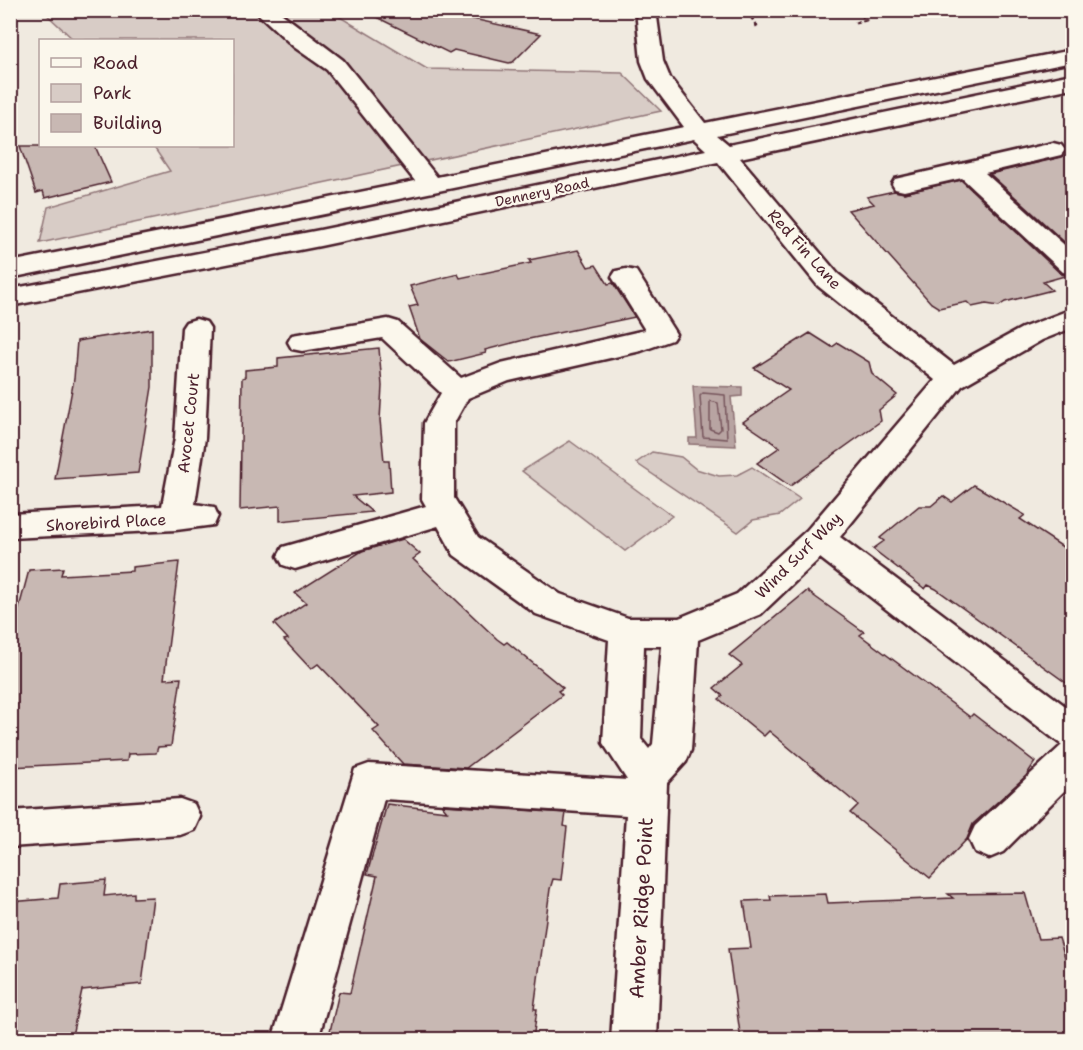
<svg xmlns="http://www.w3.org/2000/svg" width="1083" height="1050" font-family="'Shantell Sans',sans-serif">
	<rect width="100%" height="100%" fill="#f0eae0"/>
	<filter id="ink" filterUnits="userSpaceOnUse"><feTurbulence type="fractalNoise" baseFrequency=".0167" numOctaves="2"/><feDisplacementMap in="SourceGraphic" scale="12" xChannelSelector="R" yChannelSelector="G"/><feConvolveMatrix kernelMatrix="1 2 1 2 8 2 1 2 1" color-interpolation-filters="sRGB"/></filter>
	<g filter="url(#ink)">
		<!-- green -->
		<path fill="#d8ccc6" stroke="#917678" stroke-width="1.5" d="M 43,11 L 330,11 L 427,69 L 622,73 L 661,111 L 40,243 L 48,207 L 170,171 L 153,146 L 232,146 L 232,40 L 74,40 Z
			M 570,441 L 672,516 L 625,551 L 522,471 Z
			M 652,452 L 681,457 L 696,469 L 719,476 L 737,475 L 752,467 L 800,499 L 780,515 L 753,520 L 738,532 L 636,463 Z"/>
		<!-- water -->
		<path fill="#b8a4a2" stroke="#8c6f72" stroke-width="1.5" d="M 693,386 L 742,387 L 742,396 L 731,397 L 736,446 L 689,444 L 689,438 L 697,438 Z"/>
		<g fill="none" stroke-linecap="round" stroke-linejoin="round">
			<!-- shore -->
			<path stroke="#76545b" stroke-width="1.5" d="M 703,393 L 725,395 L 727,439 L 703,437 L 700,396 Z
				M 710,401 L 718,403 L 721,429 L 718,432 L 710,429 Z"/>
		</g>
		<!-- building -->
		<path fill="#c8b8b3" stroke="#4a1f2b" stroke-width="1.5" d="M 362,10 L 433,10 L 541,34 L 513,62 L 509,63 L 454,50 L 449,53 Z
			M 20,146 L 95,146 L 111,182 L 45,198 L 43,191 L 36,193 Z
			M 1072,152 L 1072,249 L 990,174 L 1062,157 Z
			M 961,180 L 1061,274 L 1068,275 L 1043,282 L 1052,290 L 1005,302 L 999,306 L 986,304 L 972,307 L 967,302 L 939,308 L 931,303 L 848,210 L 874,204 L 867,197 L 894,191 L 904,193 Z
			M 578,250 L 588,267 L 596,265 L 608,284 L 613,283 L 635,317 L 524,340 L 485,350 L 486,353 L 449,362 L 420,339 L 409,307 L 418,305 L 410,286 L 458,274 L 460,278 L 531,263 L 529,260 Z
			M 152,329 L 152,387 L 138,473 L 55,479 L 74,379 L 77,341 Z
			M 810,333 L 832,347 L 838,343 L 869,362 L 872,374 L 897,395 L 879,410 L 881,421 L 790,486 L 757,463 L 780,447 L 743,422 L 789,390 L 754,368 Z
			M 379,348 L 382,386 L 380,420 L 384,461 L 389,461 L 391,492 L 353,496 L 372,512 L 280,521 L 280,506 L 240,510 L 242,378 L 245,377 L 245,370 L 278,367 L 278,358 Z
			M 974,485 L 1025,515 L 1020,519 L 1072,553 L 1072,687 L 936,589 L 928,585 L 925,589 L 873,549 L 884,541 L 880,538 L 919,506 L 931,506 L 943,496 L 952,502 Z
			M 403,539 L 420,554 L 413,559 L 497,639 L 504,644 L 507,642 L 563,688 L 558,691 L 562,695 L 466,768 L 403,764 L 373,731 L 379,727 L 318,664 L 311,669 L 284,640 L 288,639 L 274,624 L 306,603 L 295,593 L 362,551 Z
			M 179,562 L 164,679 L 181,678 L 171,746 L 158,747 L 156,753 L 128,754 L 127,761 L 10,767 L 10,642 L 29,570 L 63,568 L 61,575 L 132,571 L 132,567 Z
			M 807,591 L 864,632 L 860,635 L 970,717 L 973,714 L 1035,762 L 1026,776 L 973,824 L 967,839 L 930,878 L 850,813 L 858,805 L 769,731 L 764,736 L 719,699 L 723,696 L 714,688 L 742,665 L 729,655 Z
			M 387,804 L 447,811 L 442,805 L 566,813 L 564,826 L 567,827 L 561,880 L 553,879 L 550,889 L 534,1009 L 537,1009 L 533,1040 L 328,1040 L 339,992 L 350,993 L 377,876 L 367,874 Z
			M 106,880 L 104,896 L 134,893 L 134,898 L 153,897 L 142,984 L 82,990 L 71,1040 L 10,1040 L 10,902 L 58,898 L 60,884 Z
			M 1025,893 L 1038,939 L 1059,938 L 1072,979 L 1072,1040 L 741,1040 L 728,949 L 751,948 L 744,901 L 771,900 L 770,896 L 826,894 L 828,903 L 953,898 L 948,894 Z"/>
		<g fill="none" stroke-linecap="round" stroke-linejoin="round">
			<!-- minor casing -->
			<g stroke="#4a1f2b" stroke-width="5">
				<path id="minor" d="M 254,10 L 277,10 L 343,60 L 437,177 L 684,127 L 648,79 L 641,61 L 636,10 L 656,10 L 663,61 L 670,78 L 705,123 L 1072,50 L 1072,62 L 717,135 L 729,145 L 1072,74 L 1072,88 L 740,158 L 838,274 L 954,365 L 1022,328 L 1072,309 L 1072,328 L 1042,340 L 962,386 L 840,537 L 1072,711 L 1072,783 L 1003,852 L 989,858 L 975,852 L 969,839 L 975,826 L 1062,745 L 820,558 L 761,614 L 698,640 L 691,750 L 686,762 L 667,783 L 657,1040 L 611,1040 L 626,815 L 384,799 L 318,1040 L 272,1040 L 355,769 L 369,764 L 627,780 L 603,743 L 609,640 L 536,614 L 454,555 L 438,526 L 295,569 L 283,565 L 278,556 L 283,547 L 426,506 L 422,499 L 424,423 L 441,393 L 382,338 L 302,351 L 292,349 L 288,342 L 292,335 L 388,319 L 398,322 L 461,378 L 501,363 L 645,330 L 612,277 L 616,271 L 626,269 L 636,271 L 676,334 L 672,340 L 641,351 L 509,381 L 468,398 L 454,423 L 454,498 L 478,537 L 560,594 L 628,618 L 679,618 L 737,594 L 807,530 L 935,380 L 818,286 L 718,162 L 320,246 L 10,306 L 10,289 L 320,230 L 706,150 L 694,139 L 10,278 L 10,262 L 415,181 L 327,70 L 294,47 ZM 644,646 L 662,646 L 653,744 L 649,749 L 641,739 Z
					M 1053,143 L 1061,145 L 1065,150 L 1061,155 L 985,173 L 1072,252 L 1072,274 L 1063,272 L 962,178 L 904,191 L 895,189 L 892,184 L 895,179 Z
					M 196,319 L 206,322 L 210,328 L 205,438 L 195,504 L 214,507 L 218,516 L 214,525 L 176,530 L 10,538 L 10,514 L 162,506 L 175,438 L 182,328 L 186,322 Z
					M 180,799 L 194,804 L 200,817 L 194,830 L 180,835 L 10,847 L 10,811 Z"/>
			</g>
			<!-- path -->
			<path stroke="#4a1f2b" stroke-width="3" stroke-dasharray="4.5 3" stroke-linecap="butt" d="M 747,10 L 758,28
				M 855,23 L 866,20 L 858,10"/>
			<!-- minor -->
			<use href="#minor" fill="#fbf7ec" fill-rule="evenodd"/>
		</g>
	</g>
	<g text-anchor="middle" stroke-width="4.5" stroke-linejoin="round" paint-order="stroke">
		<!-- far-street labels -->
		<g font-size="14" fill="#4a1f2b" stroke="#fbf7ec">
			<text transform="translate(542 192) rotate(-12)" y="5">Dennery Road</text>
		</g>
		<!-- street labels -->
		<g font-size="16" fill="#4a1f2b" stroke="#fbf7ec">
			<text transform="translate(805 249) rotate(48)" y="6">Red Fin Lane</text>
			<text transform="translate(188 423) rotate(-84)" y="6">Avocet Court</text>
			<text transform="translate(106 522) rotate(-3)" y="6">Shorebird Place</text>
			<text transform="translate(798 555) rotate(-45)" y="6">Wind Surf Way</text>
		</g>
		<!-- near-street labels -->
		<g font-size="20" fill="#4a1f2b" stroke="#fbf7ec">
			<text transform="translate(641 908) rotate(-87)" y="7">Amber Ridge Point</text>
		</g>
	</g>
	<!-- margin -->
	<rect width="1083" height="1050" fill="none" stroke="#fbf7ec" stroke-width="36"/>
	<rect x="18" y="18" width="1047" height="1014" fill="none" stroke="#4a1f2b" stroke-width="2" filter="url(#ink)"/>
	<!-- legend -->
	<rect x="39" y="39" width="195" height="108" fill="#fbf7ec" stroke="#b4a19f" stroke-width="1.5"/>
	<rect x="51" y="58" width="30" height="9" fill="#fbf7ec" stroke="#b4a19f" stroke-width="1.5"/>
	<text x="93" y="69" font-size="18" fill="#4a1f2b">Road</text>
	<rect x="51" y="84" width="30" height="18" fill="#d8ccc6" stroke="#b4a19f" stroke-width="1.5"/>
	<text x="93" y="99" font-size="18" fill="#4a1f2b">Park</text>
	<rect x="51" y="114" width="30" height="18" fill="#c8b8b3" stroke="#b4a19f" stroke-width="1.5"/>
	<text x="93" y="129" font-size="18" fill="#4a1f2b">Building</text>
</svg>
